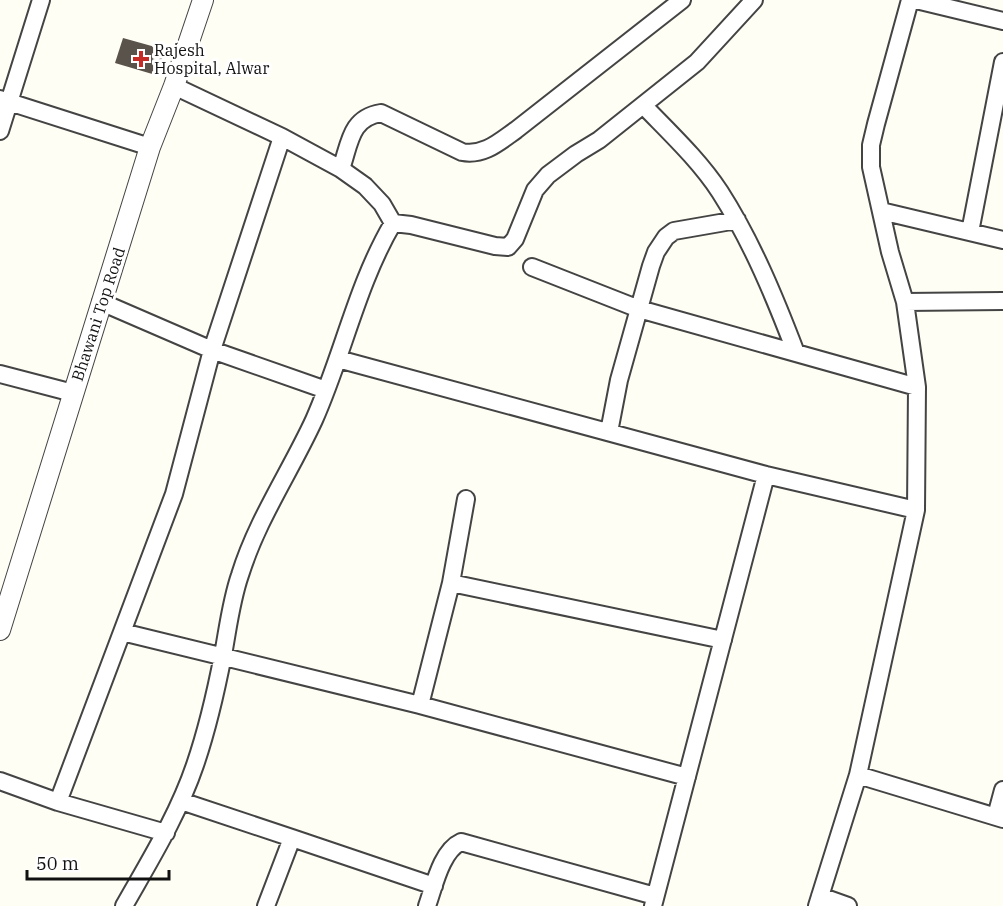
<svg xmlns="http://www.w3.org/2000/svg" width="1003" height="906" font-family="'IBM Plex Serif',serif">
	<rect width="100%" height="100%" fill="#fffef4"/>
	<!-- building -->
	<path fill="#5a534c" d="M 123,38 L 166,50 L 159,76 L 115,63 Z"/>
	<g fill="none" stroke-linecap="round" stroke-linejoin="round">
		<!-- minor casing -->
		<g stroke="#444" stroke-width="20">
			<path id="minor" d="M 916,0 L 1003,21
				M 174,86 L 282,137 L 341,169 L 365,186 L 382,204 L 393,223
				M 0,99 L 150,147
				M 644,106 C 670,133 699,160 720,192 C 752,242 775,298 796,353
				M 0,131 L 41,0
				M 341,169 C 350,143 350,118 381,113 L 462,152 C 484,156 499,142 516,130 L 682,0
				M 881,211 L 1003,240
				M 970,232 L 1003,62
				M 532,267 L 639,309 L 917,387
				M 101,302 L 212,350 L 326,390
				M 905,302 L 1003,301
				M 338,359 L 766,475 L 916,510
				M 0,374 L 73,393
				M 609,432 L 619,380 L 651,266 L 656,252 L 666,237 L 674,231 L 737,220
				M 451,583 L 723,640
				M 122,632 L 420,705 L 687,777
				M 420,705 L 451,583 L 466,499
				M 858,775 L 1003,819
				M 0,781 L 58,802 L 166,833
				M 181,801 L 292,838 L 266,906
				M 58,802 L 174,494 L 212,350 L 282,137
				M 996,816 L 1003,790
				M 292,838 L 434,886
				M 820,896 L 848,906
				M 124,906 C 150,860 178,815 195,765 C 207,730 216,691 223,655 C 228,628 231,601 240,575 C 257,520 290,472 314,420 C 343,355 357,284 393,223 L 411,225 L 495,246 L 508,247 L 515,239 L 535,190 L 548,175 L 576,154 L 599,140 L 697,62 L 754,0
				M 427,906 C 434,887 441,851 461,842 L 655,896
				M 653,906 L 766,475
				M 817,906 L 858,775 L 916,510 L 917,387 L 905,302 L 890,252 L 871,167 L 871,145 L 876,124 L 910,0"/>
		</g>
		<!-- tertiary casing -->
		<g stroke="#444" stroke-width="22">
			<path id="tertiary" d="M 0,630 L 150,147 L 174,86 L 203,0"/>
		</g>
		<!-- minor -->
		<use href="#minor" stroke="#fff" stroke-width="16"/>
		<!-- tertiary -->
		<use href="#tertiary" stroke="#fff" stroke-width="20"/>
	</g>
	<!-- markers -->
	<path fill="#c42c25" stroke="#fff" stroke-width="2" d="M138 50h6v6h6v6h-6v6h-6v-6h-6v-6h6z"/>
	<g text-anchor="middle" stroke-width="6" stroke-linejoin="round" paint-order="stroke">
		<!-- poi labels -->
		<g font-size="16" fill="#111" stroke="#fff" text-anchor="start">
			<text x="154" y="56">Rajesh<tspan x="154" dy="18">Hospital, Alwar</tspan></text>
		</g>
		<!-- street labels -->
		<g font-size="16" fill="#111" stroke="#fff">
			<text transform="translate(98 314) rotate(-72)" y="6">Bhawani Top Road</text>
		</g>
	</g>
	<!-- scale -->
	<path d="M27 870v9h142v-9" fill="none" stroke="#111111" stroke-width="3"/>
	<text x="36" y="870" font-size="18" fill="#111111" stroke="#ffffff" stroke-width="4.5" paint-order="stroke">50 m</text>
</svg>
